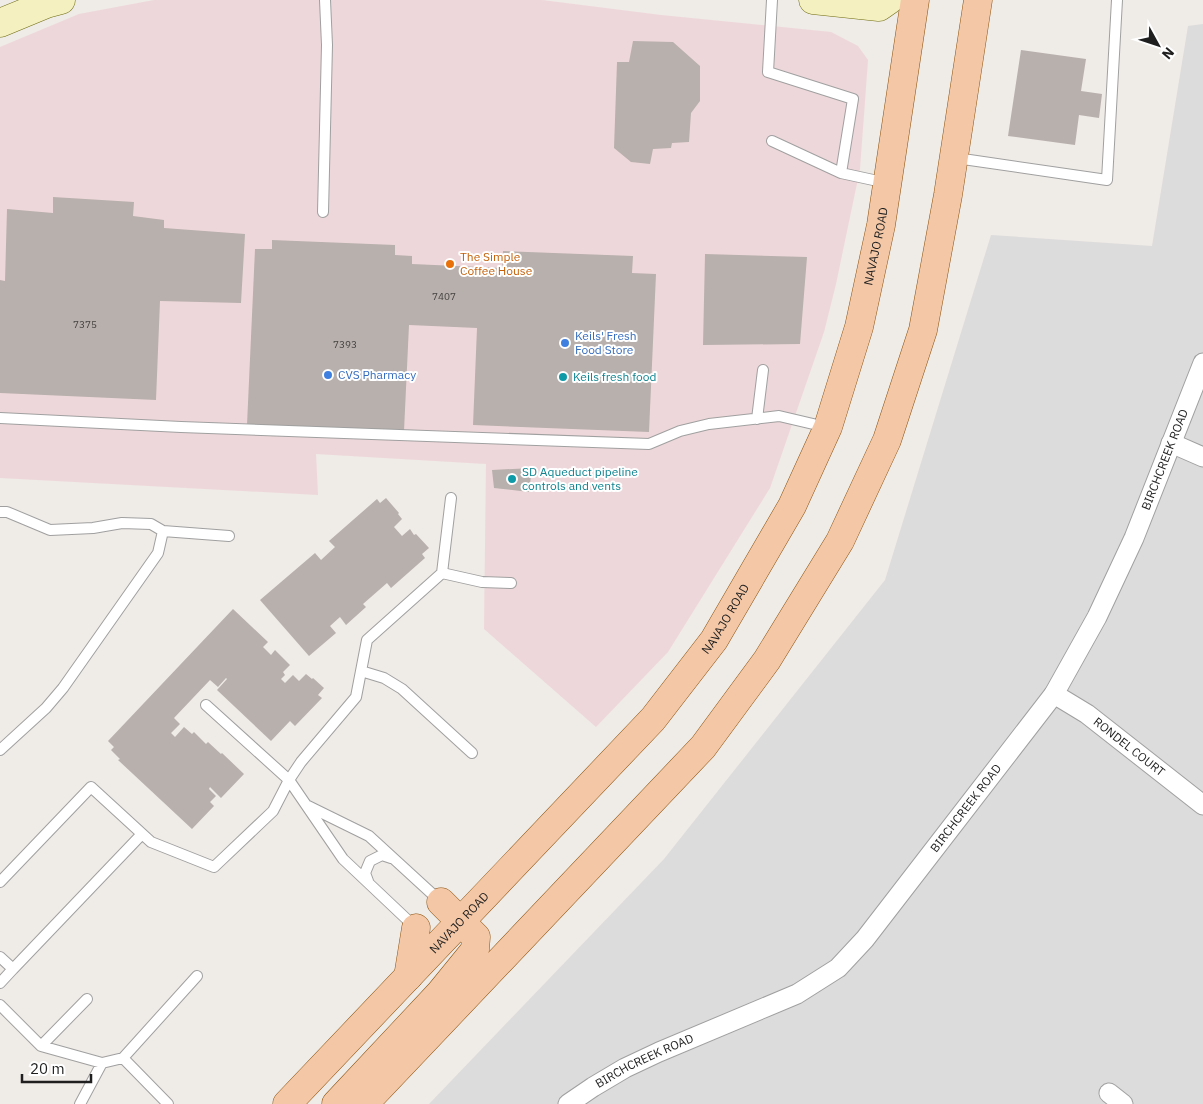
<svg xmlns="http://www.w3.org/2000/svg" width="1203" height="1104" font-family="'IBM Plex Sans',sans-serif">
	<rect width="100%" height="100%" fill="#efebe7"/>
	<!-- residential -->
	<path fill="#dddcdc" d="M 1203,24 L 1203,1104 L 429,1104 L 664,859 L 885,580 L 991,235 L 1152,246 L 1188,26 Z"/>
	<!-- commercial -->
	<path fill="#eed7da" d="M 154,0 L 542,0 L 661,15 L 831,32 L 858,46 L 868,60 L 860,169 L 836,284 L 824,332 L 770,488 L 668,652 L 596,727 L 484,629 L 486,464 L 316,454 L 318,495 L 0,478 L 0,47 L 79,14 Z"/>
	<!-- building -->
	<path fill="#b8b0ac" d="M 633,41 L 673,42 L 700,66 L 700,101 L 691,113 L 689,142 L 672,143 L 671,148 L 653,149 L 650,164 L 631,162 L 614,148 L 617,62 L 629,62 Z
		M 1021,50 L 1086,59 L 1081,91 L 1102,94 L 1099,118 L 1079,115 L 1075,145 L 1008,136 Z
		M 53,197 L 134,202 L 133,216 L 164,220 L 164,228 L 245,234 L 241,303 L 160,301 L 156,400 L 0,393 L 0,280 L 5,281 L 7,209 L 53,213 Z
		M 272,240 L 395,245 L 395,255 L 412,256 L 412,264 L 502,268 L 503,251 L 633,256 L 632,273 L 656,274 L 649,432 L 473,425 L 477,328 L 409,325 L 404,431 L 247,425 L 255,249 L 272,249 Z
		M 705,254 L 807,257 L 800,344 L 703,345 Z
		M 532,468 L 529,492 L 494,488 L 492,470 Z
		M 386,498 L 399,513 L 398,514 L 402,519 L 394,527 L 402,536 L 410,529 L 414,535 L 416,534 L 429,548 L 422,554 L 425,558 L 391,588 L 387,583 L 363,604 L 366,607 L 346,625 L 340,617 L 330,626 L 336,633 L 309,656 L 260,600 L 315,553 L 321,560 L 335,547 L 329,541 L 377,499 L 380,503 Z
		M 233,609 L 268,642 L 263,647 L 271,655 L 275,650 L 290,665 L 283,672 L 285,675 L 281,679 L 285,683 L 293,675 L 299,681 L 306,674 L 312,679 L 313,678 L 324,688 L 318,695 L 322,698 L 295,726 L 290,721 L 271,741 L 217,690 L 227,679 L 226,678 L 218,687 L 210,680 L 174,718 L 180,724 L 171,733 L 175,737 L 184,727 L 192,734 L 194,732 L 206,744 L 208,742 L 221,754 L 222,753 L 244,774 L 221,798 L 210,787 L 209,789 L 216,796 L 210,802 L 214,806 L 192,829 L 118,760 L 120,759 L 111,750 L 114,747 L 108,741 Z"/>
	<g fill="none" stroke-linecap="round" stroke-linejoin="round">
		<!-- service casing -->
		<g stroke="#a0a0a0" stroke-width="12">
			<path id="service" d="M 772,0 L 768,72 L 853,99 L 841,173 L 887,183
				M 772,141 L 841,173
				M 956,158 L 1107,180 L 1117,0
				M 323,212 L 327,45 L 325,0
				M 0,418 L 181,427 L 649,444 L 680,431 L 709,424 L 779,416 L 826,427
				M 757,419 L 763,370
				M 0,512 L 7,512 L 50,530 L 93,528 L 122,523 L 151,524 L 163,531 L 229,536
				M 442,573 L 482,582 L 511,583
				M 361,671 L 384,678 L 402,689 L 472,753
				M 0,750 L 46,708 L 63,688 L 158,553 L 163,531
				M 308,806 L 369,836 L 441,902
				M 368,881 L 365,873 L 370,861 L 382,855 L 391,858
				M 0,882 L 91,787 L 151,842 L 214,867 L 273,811 L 289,780 L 206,705
				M 416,928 L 343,859 L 289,780 L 301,762 L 356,697 L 367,640 L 442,573 L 451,498
				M 0,957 L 13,969 L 142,834
				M 0,983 L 13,969
				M 0,1005 L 41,1046 L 87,999
				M 41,1046 L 102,1063 L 123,1058 L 197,976
				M 123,1058 L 168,1104
				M 80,1104 L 102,1063"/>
		</g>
		<!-- minor casing -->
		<g stroke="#a0a0a0" stroke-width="21">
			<g id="minor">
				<path d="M 1171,443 L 1203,457"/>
				<path id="s1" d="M 1054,694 L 1087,714 L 1203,805"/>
				<path d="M 1109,1093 L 1123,1104"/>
				<path id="s2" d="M 568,1104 L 593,1087 L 625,1068 L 659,1052 L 797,994 L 838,968 L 865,939 L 1054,694 L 1097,617 L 1134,538 L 1203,363"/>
			</g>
		</g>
		<!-- secondary casing -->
		<g stroke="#6e6b0f" stroke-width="29">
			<path id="secondary" d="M 813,0 L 879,7 L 889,0
				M 0,23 L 46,4 L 61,0"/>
		</g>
		<!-- primary casing -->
		<g stroke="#8d520d" stroke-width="29">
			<g id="primary">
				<path d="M 408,977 L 416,928"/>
				<path id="s3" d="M 287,1104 L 653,719 L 714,640 L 792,506 L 828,427 L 859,327 L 881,225 L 915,0"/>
				<path d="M 336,1104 L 440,993 L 475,950 L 476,937 L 441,902"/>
				<path d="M 364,1104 L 703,747 L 767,660 L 840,541 L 887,440 L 923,330 L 948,195 L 978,0"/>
			</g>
		</g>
		<!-- service -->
		<use href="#service" stroke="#fff" stroke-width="10"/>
		<!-- minor -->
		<use href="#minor" stroke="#fff" stroke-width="19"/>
		<!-- secondary -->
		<use href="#secondary" stroke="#f4f0c0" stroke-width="28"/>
		<!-- primary -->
		<use href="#primary" stroke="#f4c8a7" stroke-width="28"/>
	</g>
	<!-- markers -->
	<circle fill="#e8710a" stroke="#fff" stroke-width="2" cx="450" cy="264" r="5"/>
	<g fill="#3f7fe0" stroke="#fff" stroke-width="2">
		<circle cx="565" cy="343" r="5"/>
		<circle cx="328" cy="375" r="5"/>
	</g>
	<g fill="#0f9aa8" stroke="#fff" stroke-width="2">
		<circle cx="563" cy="377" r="5"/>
		<circle cx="512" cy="479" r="5"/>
	</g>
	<g text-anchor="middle" stroke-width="4" stroke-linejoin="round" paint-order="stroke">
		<!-- number labels -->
		<g font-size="10" fill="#454342">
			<text x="444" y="300">7407</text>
			<text x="85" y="328">7375</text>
			<text x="345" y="348">7393</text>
		</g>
		<!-- street labels -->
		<g font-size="12" fill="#1f1f1f" stroke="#fff">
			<text dy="4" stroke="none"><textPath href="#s3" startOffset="1060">NAVAJO ROAD</textPath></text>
			<text dy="4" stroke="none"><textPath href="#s2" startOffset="912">BIRCHCREEK ROAD</textPath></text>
			<text dy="4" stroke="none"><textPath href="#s3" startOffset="655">NAVAJO ROAD</textPath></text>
			<text dy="4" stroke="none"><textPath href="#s1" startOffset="92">RONDEL COURT</textPath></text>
			<text dy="4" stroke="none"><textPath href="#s2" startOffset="508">BIRCHCREEK ROAD</textPath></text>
			<text dy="4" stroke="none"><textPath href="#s3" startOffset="250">NAVAJO ROAD</textPath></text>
			<text dy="4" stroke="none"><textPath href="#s2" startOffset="88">BIRCHCREEK ROAD</textPath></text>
		</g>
		<!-- food labels -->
		<g font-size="12" fill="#c56008" stroke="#fff" text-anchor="start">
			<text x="460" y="261">The Simple<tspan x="460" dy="14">Coffee House</tspan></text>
		</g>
		<!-- shop labels -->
		<g font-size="12" fill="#366cbe" stroke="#fff" text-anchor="start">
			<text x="575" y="340">Keils' Fresh<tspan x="575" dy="14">Food Store</tspan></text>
			<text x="338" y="379">CVS Pharmacy</text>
		</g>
		<!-- culture labels -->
		<g font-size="12" fill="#0d838f" stroke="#fff" text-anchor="start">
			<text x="573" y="381">Keils fresh food</text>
			<text x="522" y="476">SD Aqueduct pipeline<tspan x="522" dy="14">controls and vents</tspan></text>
		</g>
	</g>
	<!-- north arrow -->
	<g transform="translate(1158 45) rotate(130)" stroke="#ffffff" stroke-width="4" paint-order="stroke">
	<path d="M0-4L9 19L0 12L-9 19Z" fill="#1f1f1f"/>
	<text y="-8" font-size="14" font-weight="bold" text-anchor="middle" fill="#1f1f1f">N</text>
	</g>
	<!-- scale -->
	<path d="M22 1074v8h69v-8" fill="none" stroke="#1f1f1f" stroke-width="2.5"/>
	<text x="30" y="1074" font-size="15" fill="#1f1f1f" stroke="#ffffff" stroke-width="4" paint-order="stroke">20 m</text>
</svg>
